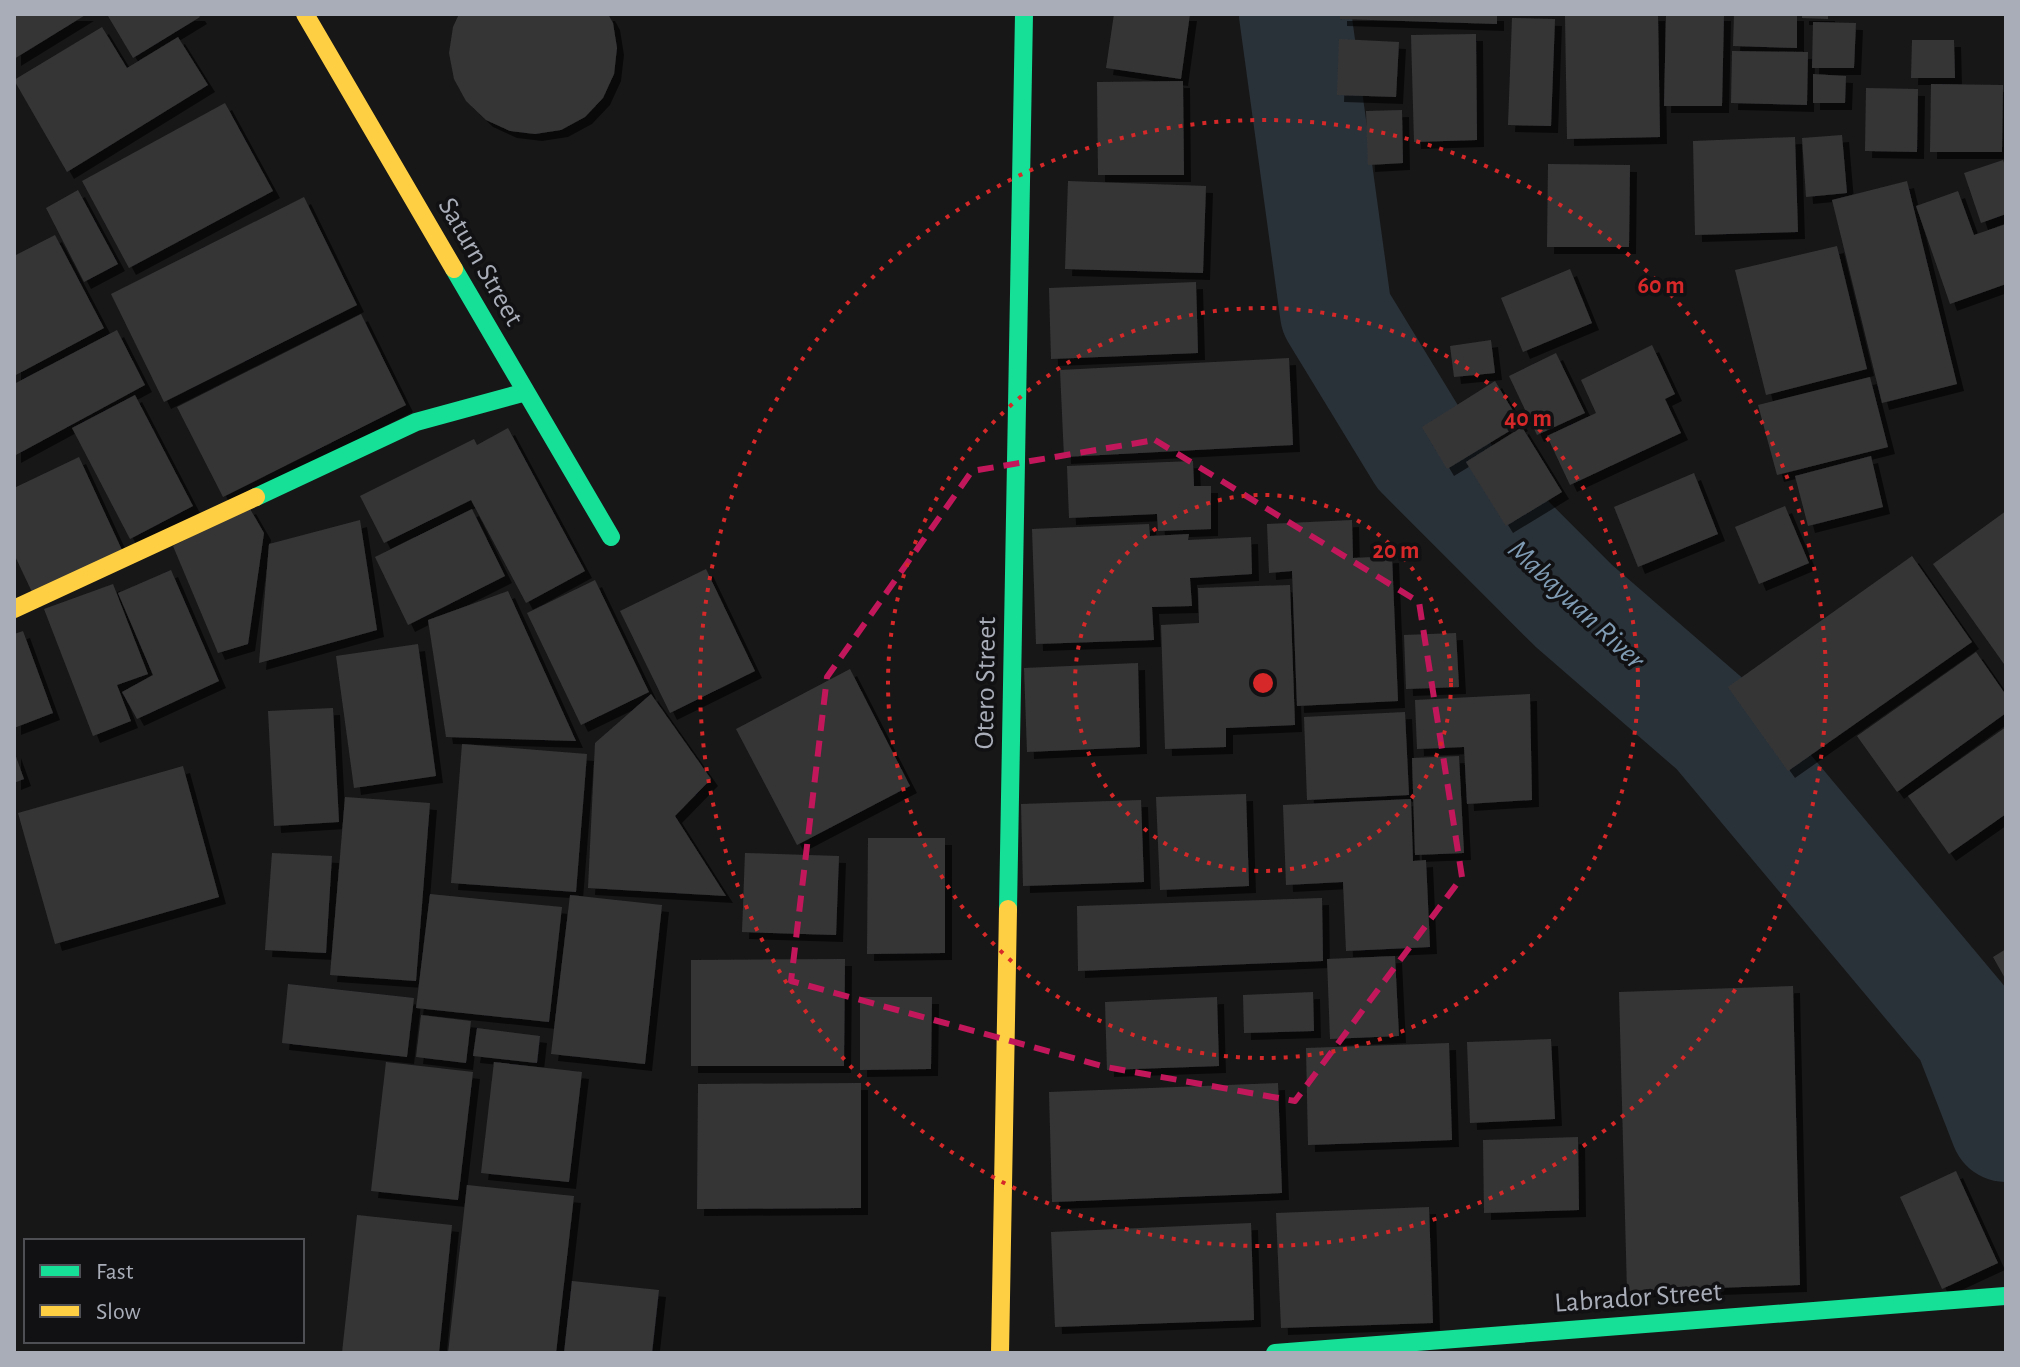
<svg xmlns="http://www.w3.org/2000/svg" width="2020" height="1367" font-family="'Alegreya Sans',sans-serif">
	<defs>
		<filter id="shadow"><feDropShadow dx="7" dy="7" stdDeviation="0" flood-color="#0009"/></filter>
	</defs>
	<rect width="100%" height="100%" fill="#171717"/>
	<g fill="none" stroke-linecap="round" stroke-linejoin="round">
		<!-- river -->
		<path stroke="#2a3239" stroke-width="112" d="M 1295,14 L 1336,313 L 1422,454 L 1574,606 L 1717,730 L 1969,1031 L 2006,1126"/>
	</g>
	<!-- building -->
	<path fill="#353536" filter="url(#shadow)" d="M 14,14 L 87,14 L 14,59 Z
		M 112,14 L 198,14 L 200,17 L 133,58 L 108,16 Z
		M 459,14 L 608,14 L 613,23 L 617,48 L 614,74 L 603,98 L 585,117 L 561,130 L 535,134 L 510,131 L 486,120 L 466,101 L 454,79 L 449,53 L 453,27 Z
		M 1114,14 L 1190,14 L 1181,79 L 1106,68 Z
		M 1340,14 L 1497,14 L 1497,24 L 1340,19 Z
		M 1658,14 L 1660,137 L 1567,139 L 1565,15 Z
		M 1666,14 L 1724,14 L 1722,106 L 1664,106 Z
		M 1734,14 L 1797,14 L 1797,48 L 1733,46 Z
		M 1802,14 L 1828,14 L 1828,19 L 1802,18 Z
		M 1512,18 L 1555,19 L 1551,126 L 1508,125 Z
		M 1813,22 L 1856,23 L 1854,68 L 1812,68 Z
		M 102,27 L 127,68 L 178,37 L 208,85 L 67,172 L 14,80 Z
		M 1476,34 L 1477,140 L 1414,142 L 1411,35 Z
		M 1339,39 L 1399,42 L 1396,97 L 1337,95 Z
		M 1912,40 L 1954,40 L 1955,78 L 1911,78 Z
		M 1732,51 L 1808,52 L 1807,105 L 1731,103 Z
		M 1813,74 L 1846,76 L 1845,103 L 1813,103 Z
		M 1183,81 L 1184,175 L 1098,175 L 1097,82 Z
		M 1931,84 L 2003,85 L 2002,152 L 1930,152 Z
		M 1866,88 L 1918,89 L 1917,152 L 1865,151 Z
		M 225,103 L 273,191 L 129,268 L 82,181 Z
		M 1402,110 L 1403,163 L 1368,165 L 1366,111 Z
		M 1842,135 L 1847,193 L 1806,197 L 1802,138 Z
		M 1795,137 L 1798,232 L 1695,235 L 1693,141 Z
		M 2003,160 L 2006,168 L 2006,214 L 1981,223 L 1964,173 Z
		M 1548,164 L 1630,165 L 1629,247 L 1547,247 Z
		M 1068,181 L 1206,186 L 1203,273 L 1065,269 Z
		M 1907,181 L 1957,384 L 1882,403 L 1832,200 Z
		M 78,190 L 118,264 L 84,282 L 46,208 Z
		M 1958,191 L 1974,235 L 2006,224 L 2006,284 L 1950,304 L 1916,206 Z
		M 304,197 L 357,305 L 164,402 L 111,294 Z
		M 55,235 L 104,328 L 14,376 L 14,256 Z
		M 1837,246 L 1867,369 L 1766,395 L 1735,270 Z
		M 1570,269 L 1592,323 L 1523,352 L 1501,298 Z
		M 1196,282 L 1198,353 L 1051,359 L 1049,288 Z
		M 361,314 L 406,405 L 223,497 L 177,407 Z
		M 117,330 L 145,385 L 14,456 L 14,384 Z
		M 1491,340 L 1495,373 L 1454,377 L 1450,346 Z
		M 1652,345 L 1675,394 L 1665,399 L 1681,433 L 1570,485 L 1547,436 L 1596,413 L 1581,380 Z
		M 1556,353 L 1585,413 L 1537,435 L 1509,376 Z
		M 1289,358 L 1293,445 L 1064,457 L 1060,370 Z
		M 1870,377 L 1888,447 L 1777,475 L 1758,405 Z
		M 1495,381 L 1521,424 L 1447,469 L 1422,427 Z
		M 135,395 L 193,506 L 130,539 L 72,428 Z
		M 1522,427 L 1562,492 L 1506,526 L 1466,462 Z
		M 508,428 L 585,571 L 526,603 L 471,500 L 384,543 L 360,496 L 474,439 L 477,445 Z
		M 1871,456 L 1883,507 L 1808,526 L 1795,476 Z
		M 79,457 L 122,550 L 32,592 L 14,554 L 14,488 Z
		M 1193,461 L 1194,486 L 1211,486 L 1211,529 L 1158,531 L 1157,514 L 1069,518 L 1067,466 Z
		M 1694,473 L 1718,534 L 1638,567 L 1614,507 Z
		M 1785,506 L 1809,563 L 1759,584 L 1735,527 Z
		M 249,507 L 264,533 L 248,644 L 218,653 L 173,546 Z
		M 472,509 L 505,576 L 408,625 L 375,557 Z
		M 2006,511 L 2006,663 L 2004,664 L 1933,564 Z
		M 360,520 L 377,630 L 259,663 L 269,544 Z
		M 1352,520 L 1353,558 L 1392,556 L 1398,701 L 1297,706 L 1292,571 L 1269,573 L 1267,524 Z
		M 1149,524 L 1150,536 L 1189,534 L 1188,540 L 1251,537 L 1252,574 L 1190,578 L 1192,606 L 1152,607 L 1154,640 L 1036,644 L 1032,529 Z
		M 1912,556 L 1972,642 L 1788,771 L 1728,687 Z
		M 706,569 L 755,671 L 670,713 L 620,611 Z
		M 171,570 L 219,681 L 137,719 L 122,692 L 153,675 L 118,593 Z
		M 595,580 L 649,692 L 581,725 L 527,613 Z
		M 113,584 L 148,674 L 117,685 L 131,721 L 93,736 L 44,609 Z
		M 1290,585 L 1295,725 L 1226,728 L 1226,747 L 1165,749 L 1161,625 L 1199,623 L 1198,588 Z
		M 508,591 L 576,741 L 446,737 L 428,620 Z
		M 23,631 L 53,713 L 14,728 L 14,634 Z
		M 1456,633 L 1459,687 L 1406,689 L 1404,635 Z
		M 418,644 L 436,776 L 354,788 L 336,656 Z
		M 1976,652 L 2006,695 L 2006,713 L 1897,792 L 1857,736 Z
		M 1138,663 L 1140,747 L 1027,752 L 1024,668 Z
		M 850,669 L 910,786 L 797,845 L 736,729 Z
		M 651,694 L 711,779 L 675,816 L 726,896 L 588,888 L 595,743 Z
		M 1530,694 L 1532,800 L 1467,804 L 1464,747 L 1417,749 L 1415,700 Z
		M 333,708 L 339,822 L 274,826 L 268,711 Z
		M 1405,712 L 1409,795 L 1307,800 L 1304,717 Z
		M 2006,727 L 2006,814 L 1949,854 L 1908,796 Z
		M 462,744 L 587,754 L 576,892 L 451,883 Z
		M 14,751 L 24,779 L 14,783 Z
		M 1459,756 L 1464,853 L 1415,855 L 1412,758 Z
		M 183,766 L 219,897 L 55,944 L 18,813 Z
		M 1246,794 L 1249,886 L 1160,890 L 1156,797 Z
		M 345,797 L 430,803 L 416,981 L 330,975 Z
		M 1411,799 L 1413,861 L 1426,860 L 1430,947 L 1346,951 L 1343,882 L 1286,885 L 1283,805 Z
		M 1141,800 L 1144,882 L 1023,886 L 1021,804 Z
		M 868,838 L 945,838 L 945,953 L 867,954 Z
		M 272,853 L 332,856 L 326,953 L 265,950 Z
		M 745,853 L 839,856 L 836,935 L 742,932 Z
		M 430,894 L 562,907 L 549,1022 L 416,1008 Z
		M 570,895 L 662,905 L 645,1064 L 551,1054 Z
		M 1322,898 L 1323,961 L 1078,971 L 1077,906 Z
		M 2006,949 L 2006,980 L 1993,957 Z
		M 1395,956 L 1399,1036 L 1330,1039 L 1327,959 Z
		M 845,959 L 844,1066 L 691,1066 L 691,960 Z
		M 288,984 L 414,998 L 407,1057 L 282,1043 Z
		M 1793,986 L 1800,1285 L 1627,1291 L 1619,992 Z
		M 1313,992 L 1314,1031 L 1244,1033 L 1243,995 Z
		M 860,997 L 932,997 L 931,1069 L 860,1070 Z
		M 1217,997 L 1219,1066 L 1107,1070 L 1105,1002 Z
		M 421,1015 L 471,1021 L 466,1063 L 416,1057 Z
		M 477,1028 L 540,1036 L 537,1063 L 473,1056 Z
		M 1551,1039 L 1555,1119 L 1470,1123 L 1467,1042 Z
		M 1449,1043 L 1452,1140 L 1308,1145 L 1306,1048 Z
		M 386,1062 L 473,1072 L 458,1200 L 371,1191 Z
		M 494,1062 L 582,1072 L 569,1182 L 481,1173 Z
		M 861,1083 L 861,1208 L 697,1209 L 698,1084 Z
		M 1278,1083 L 1282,1193 L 1052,1202 L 1049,1092 Z
		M 1578,1137 L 1579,1210 L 1484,1213 L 1483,1140 Z
		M 1956,1171 L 1998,1263 L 1942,1289 L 1900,1197 Z
		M 467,1185 L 574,1196 L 556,1353 L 448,1353 Z
		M 1429,1207 L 1433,1323 L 1281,1328 L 1276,1213 Z
		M 357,1215 L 452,1225 L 439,1353 L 342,1353 Z
		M 1251,1223 L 1254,1320 L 1055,1327 L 1051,1232 Z
		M 572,1281 L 659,1290 L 652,1353 L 564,1353 Z"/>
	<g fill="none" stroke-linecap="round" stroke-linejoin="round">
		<!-- fast -->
		<path stroke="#16e098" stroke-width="18" d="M 454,269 L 611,537
			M 256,497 L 416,422 L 526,392
			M 1008,909 L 1024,14
			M 1275,1353 L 2005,1296"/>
		<!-- slow -->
		<path stroke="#ffcf43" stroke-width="18" d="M 305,14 L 454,269
			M 14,609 L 256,497
			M 1000,1353 L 1008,909"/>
	</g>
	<!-- marked area -->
	<path fill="none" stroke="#c2185b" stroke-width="6" stroke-dasharray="16 10" stroke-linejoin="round" d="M 1155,440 L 1419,602 L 1462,877 L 1295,1101 L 1106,1067 L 791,981 L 827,677 L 972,471 Z"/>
	<!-- distance rings -->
	<g fill="none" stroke="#d62828" stroke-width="4" stroke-dasharray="4 8">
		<circle cx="1263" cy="683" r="188"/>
		<circle cx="1263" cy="683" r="375"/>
		<circle cx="1263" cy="683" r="563"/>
	</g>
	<g text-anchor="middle" stroke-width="7" stroke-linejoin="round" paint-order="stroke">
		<!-- street labels -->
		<g font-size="28" fill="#a8adb8" stroke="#111113">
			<text transform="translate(482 261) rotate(60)" y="10">Saturn Street</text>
			<text transform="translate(984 683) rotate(-89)" y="10">Otero Street</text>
			<text transform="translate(1638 1296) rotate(-4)" y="10">Labrador Street</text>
		</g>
		<!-- water labels -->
		<g font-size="30" font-style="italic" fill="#7f9bb3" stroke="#111113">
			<text transform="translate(1577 604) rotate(43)" y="10">Mabayuan River</text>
		</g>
	</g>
	<circle cx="1263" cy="683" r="12" fill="#d62828" stroke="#111113" stroke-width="4"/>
	<g font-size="24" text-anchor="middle" font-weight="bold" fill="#d62828" stroke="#111113" stroke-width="7" stroke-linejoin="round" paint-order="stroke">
		<text x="1661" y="293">60 m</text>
		<text x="1528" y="426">40 m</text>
		<text x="1396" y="558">20 m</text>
	</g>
	<!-- border -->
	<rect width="2020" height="1367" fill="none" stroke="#a8adb8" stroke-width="32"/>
	<!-- legend -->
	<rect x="24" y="1239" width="280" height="104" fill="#111113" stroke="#4d4f55" stroke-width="2"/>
	<rect x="40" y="1265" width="40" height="12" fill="#16e098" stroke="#4d4f55" stroke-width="2"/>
	<text x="96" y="1279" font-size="24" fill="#a8adb8">Fast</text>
	<rect x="40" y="1305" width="40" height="12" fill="#ffcf43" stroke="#4d4f55" stroke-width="2"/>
	<text x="96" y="1319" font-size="24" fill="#a8adb8">Slow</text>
</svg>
